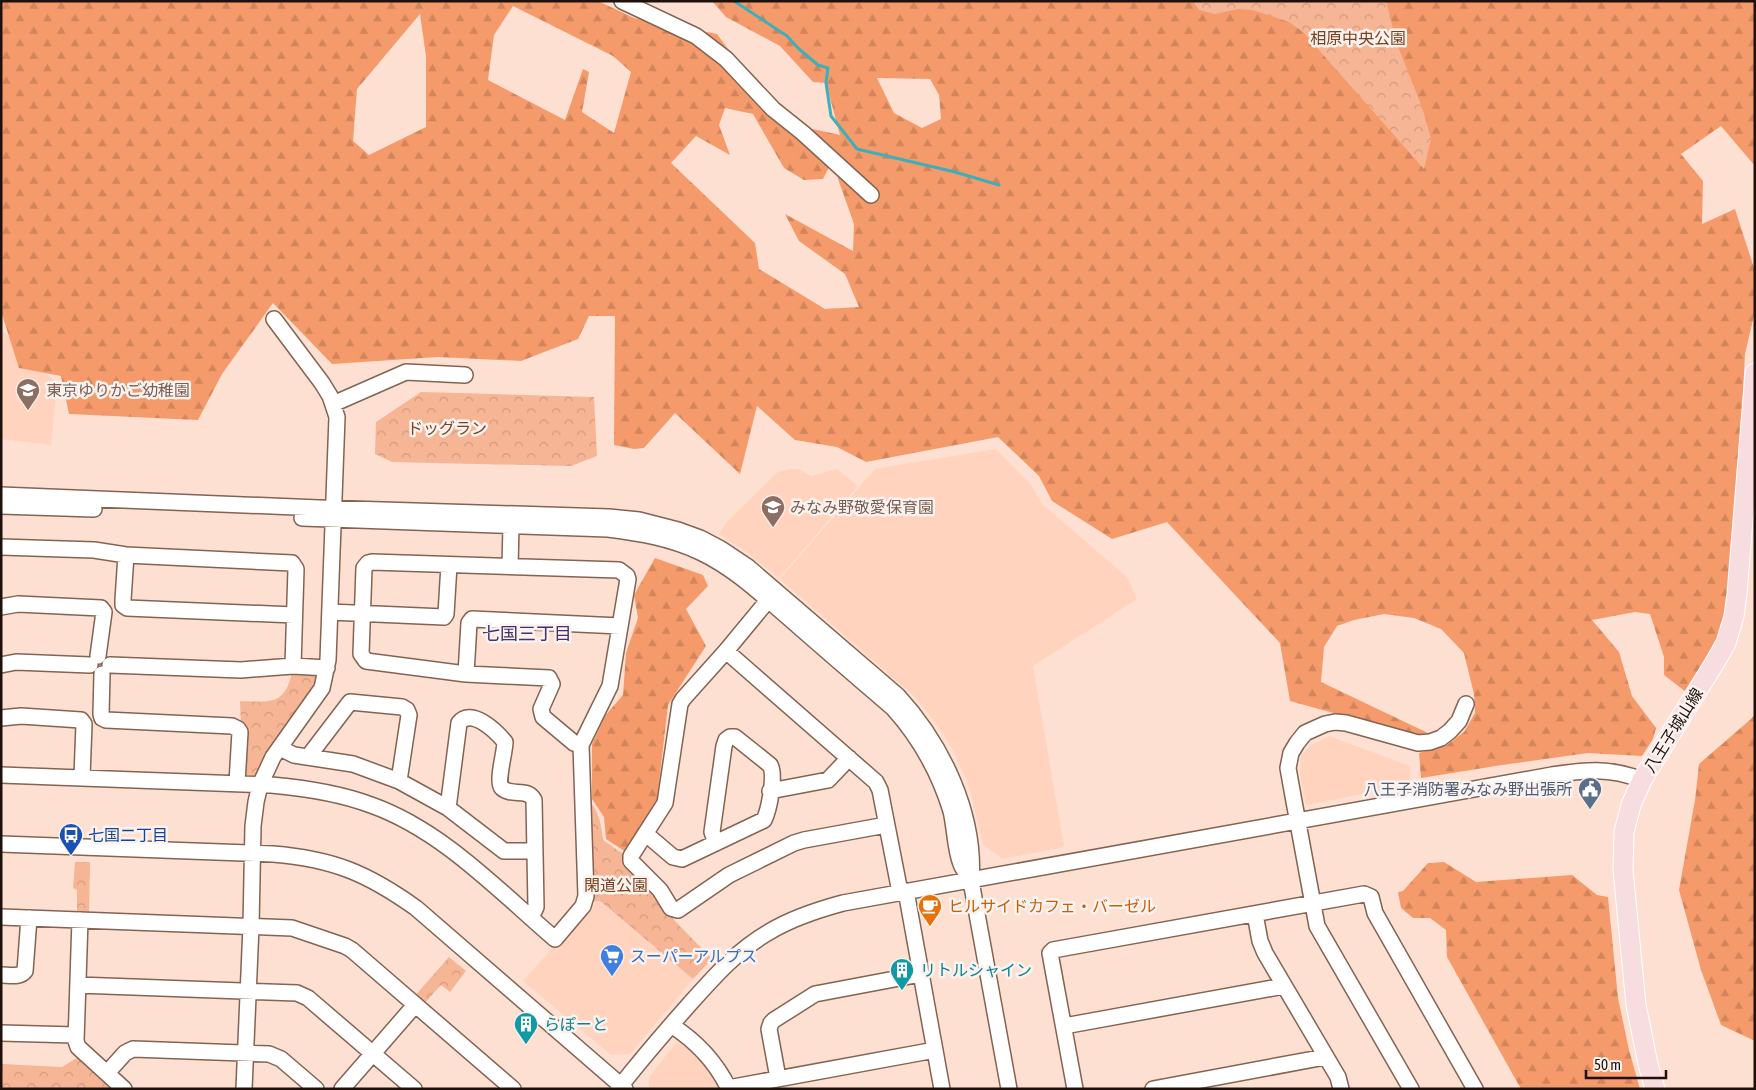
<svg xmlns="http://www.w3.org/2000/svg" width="1756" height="1090" font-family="'Asap Condensed','Noto Sans JP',sans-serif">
	<defs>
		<pattern id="forest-firs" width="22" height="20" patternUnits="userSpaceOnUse" patternTransform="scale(1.25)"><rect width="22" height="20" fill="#f59a6a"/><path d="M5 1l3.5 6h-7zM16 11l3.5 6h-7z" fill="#d2845b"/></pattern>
		<pattern id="park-crowns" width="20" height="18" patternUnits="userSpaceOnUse" patternTransform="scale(1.25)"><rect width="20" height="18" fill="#f6b594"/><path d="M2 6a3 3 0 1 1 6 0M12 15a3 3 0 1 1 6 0" fill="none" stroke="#d29b7e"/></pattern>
	</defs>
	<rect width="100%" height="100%" fill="#fde0d1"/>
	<!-- built -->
	<path fill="#ffd3bd" d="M 1,329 L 57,384 L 51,445 L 1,439 Z
		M 996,449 L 1032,486 L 1042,504 L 1127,577 L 1137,599 L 1033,666 L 1064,847 L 1003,859 L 983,845 L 970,789 L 953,750 L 935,722 L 914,696 L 780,579 L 875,469 Z
		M 790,469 L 799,469 L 811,476 L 837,469 L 858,486 L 779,578 L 748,553 L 719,534 L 727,522 L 778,472 Z
		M 1329,736 L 1410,766 L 1410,785 L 1306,805 L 1300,775 L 1301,756 L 1311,745 Z
		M 600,902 L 693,979 L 630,1054 L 611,1055 L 523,981 L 592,903 Z
		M 676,1043 L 683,1044 L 705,1066 L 721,1089 L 649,1089 L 649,1077 Z"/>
	<!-- forest -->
	<path fill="url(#forest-firs)" fill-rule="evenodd" d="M 1,1 L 598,1 L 634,18 L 717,34 L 781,122 L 840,135 L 826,83 L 813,82 L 780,46 L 726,17 L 712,1 L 1755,1 L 1755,166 L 1721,126 L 1681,154 L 1703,181 L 1702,224 L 1735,209 L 1755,271 L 1755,311 L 1745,354 L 1741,431 L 1727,605 L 1716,644 L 1686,692 L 1664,675 L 1664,657 L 1650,614 L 1635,612 L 1592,620 L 1619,652 L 1632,696 L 1656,728 L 1653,739 L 1642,756 L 1588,753 L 1502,765 L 1421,778 L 1419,753 L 1447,745 L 1464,732 L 1475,713 L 1474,694 L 1464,653 L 1441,629 L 1414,618 L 1384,614 L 1354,620 L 1337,626 L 1324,647 L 1321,682 L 1430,734 L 1420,737 L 1290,701 L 1280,643 L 1167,522 L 1112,539 L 1052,501 L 1039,476 L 998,437 L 866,462 L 837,447 L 795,440 L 757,406 L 740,474 L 675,413 L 644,448 L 634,449 L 614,445 L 615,316 L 589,316 L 578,339 L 521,361 L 438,357 L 332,364 L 273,303 L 222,374 L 198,420 L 69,414 L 61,376 L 19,368 L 1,311 ZM 513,6 L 613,56 L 631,72 L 614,133 L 582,112 L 589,72 L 583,69 L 565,120 L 488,80 L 494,35 ZM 420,14 L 426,56 L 426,127 L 369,155 L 353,141 L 357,89 ZM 877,78 L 930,79 L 939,95 L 941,119 L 922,128 L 894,113 ZM 725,108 L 753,114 L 784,168 L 804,180 L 823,179 L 837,151 L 838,179 L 854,224 L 853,251 L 785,214 L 799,241 L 845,274 L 859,307 L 825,309 L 759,269 L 755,243 L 671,163 L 696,136 L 730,155 L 719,125 Z
		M 655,558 L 703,575 L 708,586 L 686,609 L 706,646 L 668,705 L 657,800 L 626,852 L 606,839 L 604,817 L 592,799 L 592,744 L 605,716 L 623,695 L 626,653 L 638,618 L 634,595 Z
		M 1755,714 L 1755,1041 L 1721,1025 L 1701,970 L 1679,890 L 1695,800 L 1699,764 L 1751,719 Z
		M 1444,862 L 1476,882 L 1572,875 L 1597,895 L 1608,897 L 1618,998 L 1629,1050 L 1640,1089 L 1521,1089 L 1447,957 L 1446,930 L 1430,918 L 1413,918 L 1401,908 L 1398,892 L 1403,891 L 1428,863 Z"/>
	<!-- park -->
	<path fill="url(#park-crowns)" d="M 1193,1 L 1386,1 L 1397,44 L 1422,107 L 1431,139 L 1424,169 L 1303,32 L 1289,22 L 1252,10 L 1239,9 L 1215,14 L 1199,10 Z
		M 421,392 L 594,397 L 597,456 L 571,466 L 392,462 L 375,454 L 376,422 Z
		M 292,671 L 315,672 L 321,678 L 258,777 L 247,780 L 243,776 L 240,701 C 269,702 286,706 292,671 Z
		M 590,802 C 600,813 601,825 603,840 L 626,856 L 623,862 L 652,888 L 675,921 L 712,959 L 693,979 L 600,901 L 592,902 Z
		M 75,862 L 90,862 L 89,917 L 77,916 L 77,890 L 73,888 Z
		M 449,957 L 466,971 L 450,992 L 441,985 L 423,1005 L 413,998 Z
		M 80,1056 L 116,1089 L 1,1089 L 1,1064 L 62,1067 Z"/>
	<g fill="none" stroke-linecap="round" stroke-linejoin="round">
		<!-- stream -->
		<path stroke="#3dafba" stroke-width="3" d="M 734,1 L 787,36 L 799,49 L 818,65 L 828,68 L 826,83 L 831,116 L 857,149 L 955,172 L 999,185"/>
		<!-- minor casing -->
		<g stroke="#836353" stroke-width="18">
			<path id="minor" d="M 622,1 L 696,36 L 726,59 L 773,109 L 803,133 L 871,195
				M 333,404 L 406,372 L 465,375
				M 1,495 L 319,508 L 609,517 L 639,520 L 678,530 L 700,538 L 721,549 L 748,567 L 898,696 C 942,744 976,814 971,881 L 1009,1089
				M 1,506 L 94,509
				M 302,518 L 608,529 C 640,533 670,538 700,552 C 734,568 761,594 789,618 C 823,648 858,678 893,708 C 921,739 939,772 951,811 C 955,827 955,850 961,864 C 963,870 968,875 971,881
				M 1,547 L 94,550 L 126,555 L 292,563 L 296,569 L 293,666
				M 126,555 L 123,600 L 123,605 L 127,608 L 294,615
				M 510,566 L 511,526
				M 774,593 L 726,651 L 683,699 L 680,704 L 665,803 L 631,856 L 631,861 L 660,890 L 671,908 L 678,910 L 729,875 L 794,843 L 804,840 L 886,825
				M 1,607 L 18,604 L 101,608 L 104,612 L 98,656
				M 330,612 L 444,617 L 446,614 L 449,565
				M 726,651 L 876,782 L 880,790 L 900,892
				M 1,665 L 16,662 L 90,665
				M 110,665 L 241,670 L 293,666 L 327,668
				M 102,674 L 101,714 L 102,718 L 106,720 L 232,726 L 238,729 L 240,732 L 237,783
				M 466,674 L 469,623 L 472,619 L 620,626
				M 1,718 L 21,716 L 81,720 L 84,724 L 82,777
				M 280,748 L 294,755 L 353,764 L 399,781 L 448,808 L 504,851 L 535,851
				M 308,757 L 350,702 L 402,707 L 407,710 L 409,715 L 399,781
				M 1,775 L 271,785 C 305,788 339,793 371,805 C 442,830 499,891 555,939 L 583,906 L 586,896 L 581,745 L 610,686 L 628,579 L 627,576 L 619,570 L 372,562 L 368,563 L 364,568 L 361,654 L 366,661 L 466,674 L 549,678 L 552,684 L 541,709 L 543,717 L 574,743 L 581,745
				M 770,791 L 828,780 L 849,758
				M 448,808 L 459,723 C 471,707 496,731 505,742 C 505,752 496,782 502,788 C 512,797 527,787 534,800 L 536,907 L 531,918
				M 646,834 L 673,857 L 682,859 L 764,820 C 769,810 776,775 770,765 L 735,737 L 730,737 L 726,740 L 724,746 L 712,832 L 716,843
				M 1,844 L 273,854 C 333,859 367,873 416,908 L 625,1089
				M 906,891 L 942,1089
				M 1255,914 L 1260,941 L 1265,953 L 1338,1077 L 1341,1089
				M 1,917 L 292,928 L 345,946 L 352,950 L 513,1089
				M 80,920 L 76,1041 L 78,1047 L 124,1089
				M 1,975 C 9,975 20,978 25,971 L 29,918
				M 78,985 L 297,993 L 308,998 L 414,1089
				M 671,1025 C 696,1041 716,1062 729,1089
				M 1064,1026 L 1284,986
				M 1,1033 L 75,1035
				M 107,1073 L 125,1053 L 133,1049 L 269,1054 L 281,1059 L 316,1089
				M 778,1078 L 769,1029 L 771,1023 L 774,1020 L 815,994 L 921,974
				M 728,1088 L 935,1050
				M 244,1089 L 251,926 L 253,826 L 256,802 L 260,785 L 273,757 L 322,688 L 328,660 L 337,417 L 330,396 L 322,383 L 274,319
				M 342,1089 L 415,1005
				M 618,1089 C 640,1061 663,1034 687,1007 C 712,979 736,951 769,932 C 792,918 817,910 843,903 L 1552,775 C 1585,770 1609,767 1642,780
				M 1075,1089 L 1050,953 L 1053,950 L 1364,894 L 1371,897 L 1375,913 L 1475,1089
				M 1153,1089 L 1325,1057
				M 1411,1089 L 1317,926 L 1293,796 L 1288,768 L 1291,753 L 1297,743 L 1305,733 L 1325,724 L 1335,722 L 1346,723 L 1418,743 L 1430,742 L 1441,738 L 1450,731 L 1459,721 L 1466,704"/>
		</g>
		<!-- major casing -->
		<g stroke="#fff" stroke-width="21">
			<path id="major" d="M 1655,1089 L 1648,1064 L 1636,1005 L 1623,870 L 1624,832 L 1631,805 L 1642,780 L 1714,664 L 1726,643 L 1734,616 L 1737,594 L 1755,373"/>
		</g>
		<!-- minor -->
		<use href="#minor" stroke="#fff" stroke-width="15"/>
		<!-- major -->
		<use href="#major" stroke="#f7dce0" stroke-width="19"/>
	</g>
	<!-- icons -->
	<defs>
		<g id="school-pin" transform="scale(1.25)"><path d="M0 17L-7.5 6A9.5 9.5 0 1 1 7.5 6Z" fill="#8d6e63" stroke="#faf2ee"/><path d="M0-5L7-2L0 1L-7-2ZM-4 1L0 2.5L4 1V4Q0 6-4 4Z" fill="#fff"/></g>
		<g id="civic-pin" transform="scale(1.25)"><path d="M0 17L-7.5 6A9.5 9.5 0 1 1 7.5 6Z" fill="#5c6f8a" stroke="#faf2ee"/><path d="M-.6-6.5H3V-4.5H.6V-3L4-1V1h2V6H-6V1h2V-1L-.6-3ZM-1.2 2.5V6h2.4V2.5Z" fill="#fff"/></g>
		<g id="bus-pin" transform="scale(1.25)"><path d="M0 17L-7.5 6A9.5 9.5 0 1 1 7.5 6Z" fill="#1a4fb4" stroke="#faf2ee"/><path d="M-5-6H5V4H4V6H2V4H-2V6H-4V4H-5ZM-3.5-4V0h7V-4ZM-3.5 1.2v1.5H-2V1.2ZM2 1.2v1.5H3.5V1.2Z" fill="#fff"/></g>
		<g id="cafe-pin" transform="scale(1.25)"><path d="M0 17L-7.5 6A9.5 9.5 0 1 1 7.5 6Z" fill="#e8710a" stroke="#faf2ee"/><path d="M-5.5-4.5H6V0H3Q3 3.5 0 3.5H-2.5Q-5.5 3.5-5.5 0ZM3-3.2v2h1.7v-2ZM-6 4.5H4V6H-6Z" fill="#fff"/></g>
		<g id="supermarket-pin" transform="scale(1.25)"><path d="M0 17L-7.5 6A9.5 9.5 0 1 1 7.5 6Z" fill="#3f7fe0" stroke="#faf2ee"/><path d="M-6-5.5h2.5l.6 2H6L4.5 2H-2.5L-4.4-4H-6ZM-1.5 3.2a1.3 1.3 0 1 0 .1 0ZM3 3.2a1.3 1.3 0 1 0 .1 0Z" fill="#fff"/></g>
		<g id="building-pin" transform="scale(1.25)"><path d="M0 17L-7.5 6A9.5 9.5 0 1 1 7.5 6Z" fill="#0f9aa8" stroke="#faf2ee"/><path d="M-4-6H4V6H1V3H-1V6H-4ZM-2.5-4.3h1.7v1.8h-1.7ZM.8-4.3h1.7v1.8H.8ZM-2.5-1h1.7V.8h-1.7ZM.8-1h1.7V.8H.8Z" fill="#fff"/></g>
	</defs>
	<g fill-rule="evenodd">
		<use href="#school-pin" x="28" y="390"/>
		<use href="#school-pin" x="773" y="507"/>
		<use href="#civic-pin" x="1590" y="789"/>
		<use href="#bus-pin" x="71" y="835"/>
		<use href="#cafe-pin" x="930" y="906"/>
		<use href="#supermarket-pin" x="612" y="956"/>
		<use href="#building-pin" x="902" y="970"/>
		<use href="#building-pin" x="526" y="1024"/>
	</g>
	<g text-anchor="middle" stroke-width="5" stroke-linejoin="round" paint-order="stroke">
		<!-- park labels -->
		<g font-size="16" fill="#7c411f" stroke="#faf2ee">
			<text x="1358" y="44">相原中央公園</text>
			<text x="447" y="434">ドッグラン</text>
			<text x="616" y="891">閑道公園</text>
		</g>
		<!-- education labels -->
		<g font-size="16" fill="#785e54" stroke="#faf2ee" text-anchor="start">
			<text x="46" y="396">東京ゆりかご幼稚園</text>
			<text x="790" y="513">みなみ野敬愛保育園</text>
		</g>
		<!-- street labels -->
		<g font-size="16" fill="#1e110b" stroke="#faf2ee">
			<text transform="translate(1673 730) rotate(-58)" y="6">八王子城山線</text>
		</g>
		<!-- service labels -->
		<g font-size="16" fill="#4e5e75" stroke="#faf2ee" text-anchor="end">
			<text x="1572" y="795">八王子消防署みなみ野出張所</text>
		</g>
		<!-- transit labels -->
		<g font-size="16" fill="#164399" stroke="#faf2ee" text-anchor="start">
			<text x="88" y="841">七国二丁目</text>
		</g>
		<!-- food labels -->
		<g font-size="16" fill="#c56008" stroke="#faf2ee" text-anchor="start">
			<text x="948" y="912">ヒルサイドカフェ・バーゼル</text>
		</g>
		<!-- shop labels -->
		<g font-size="16" fill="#366cbe" stroke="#faf2ee" text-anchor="start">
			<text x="630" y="962">スーパーアルプス</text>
		</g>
		<!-- culture labels -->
		<g font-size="16" fill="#0d838f" stroke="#faf2ee" text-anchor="start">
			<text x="920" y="976">リトルシャイン</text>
			<text x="544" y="1030">らぽーと</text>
		</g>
		<!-- neighbourhood labels -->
		<g font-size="18" fill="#462f6a" stroke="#faf2ee">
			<text x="527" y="640">七国三丁目</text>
		</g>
	</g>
	<!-- border -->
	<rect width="1756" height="1090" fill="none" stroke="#1e110b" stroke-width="5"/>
	<!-- scale -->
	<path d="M1586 1070v8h80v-8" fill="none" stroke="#1e110b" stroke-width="2.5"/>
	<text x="1594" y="1070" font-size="15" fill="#1e110b" stroke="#faf2ee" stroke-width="4" paint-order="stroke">50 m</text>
</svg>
